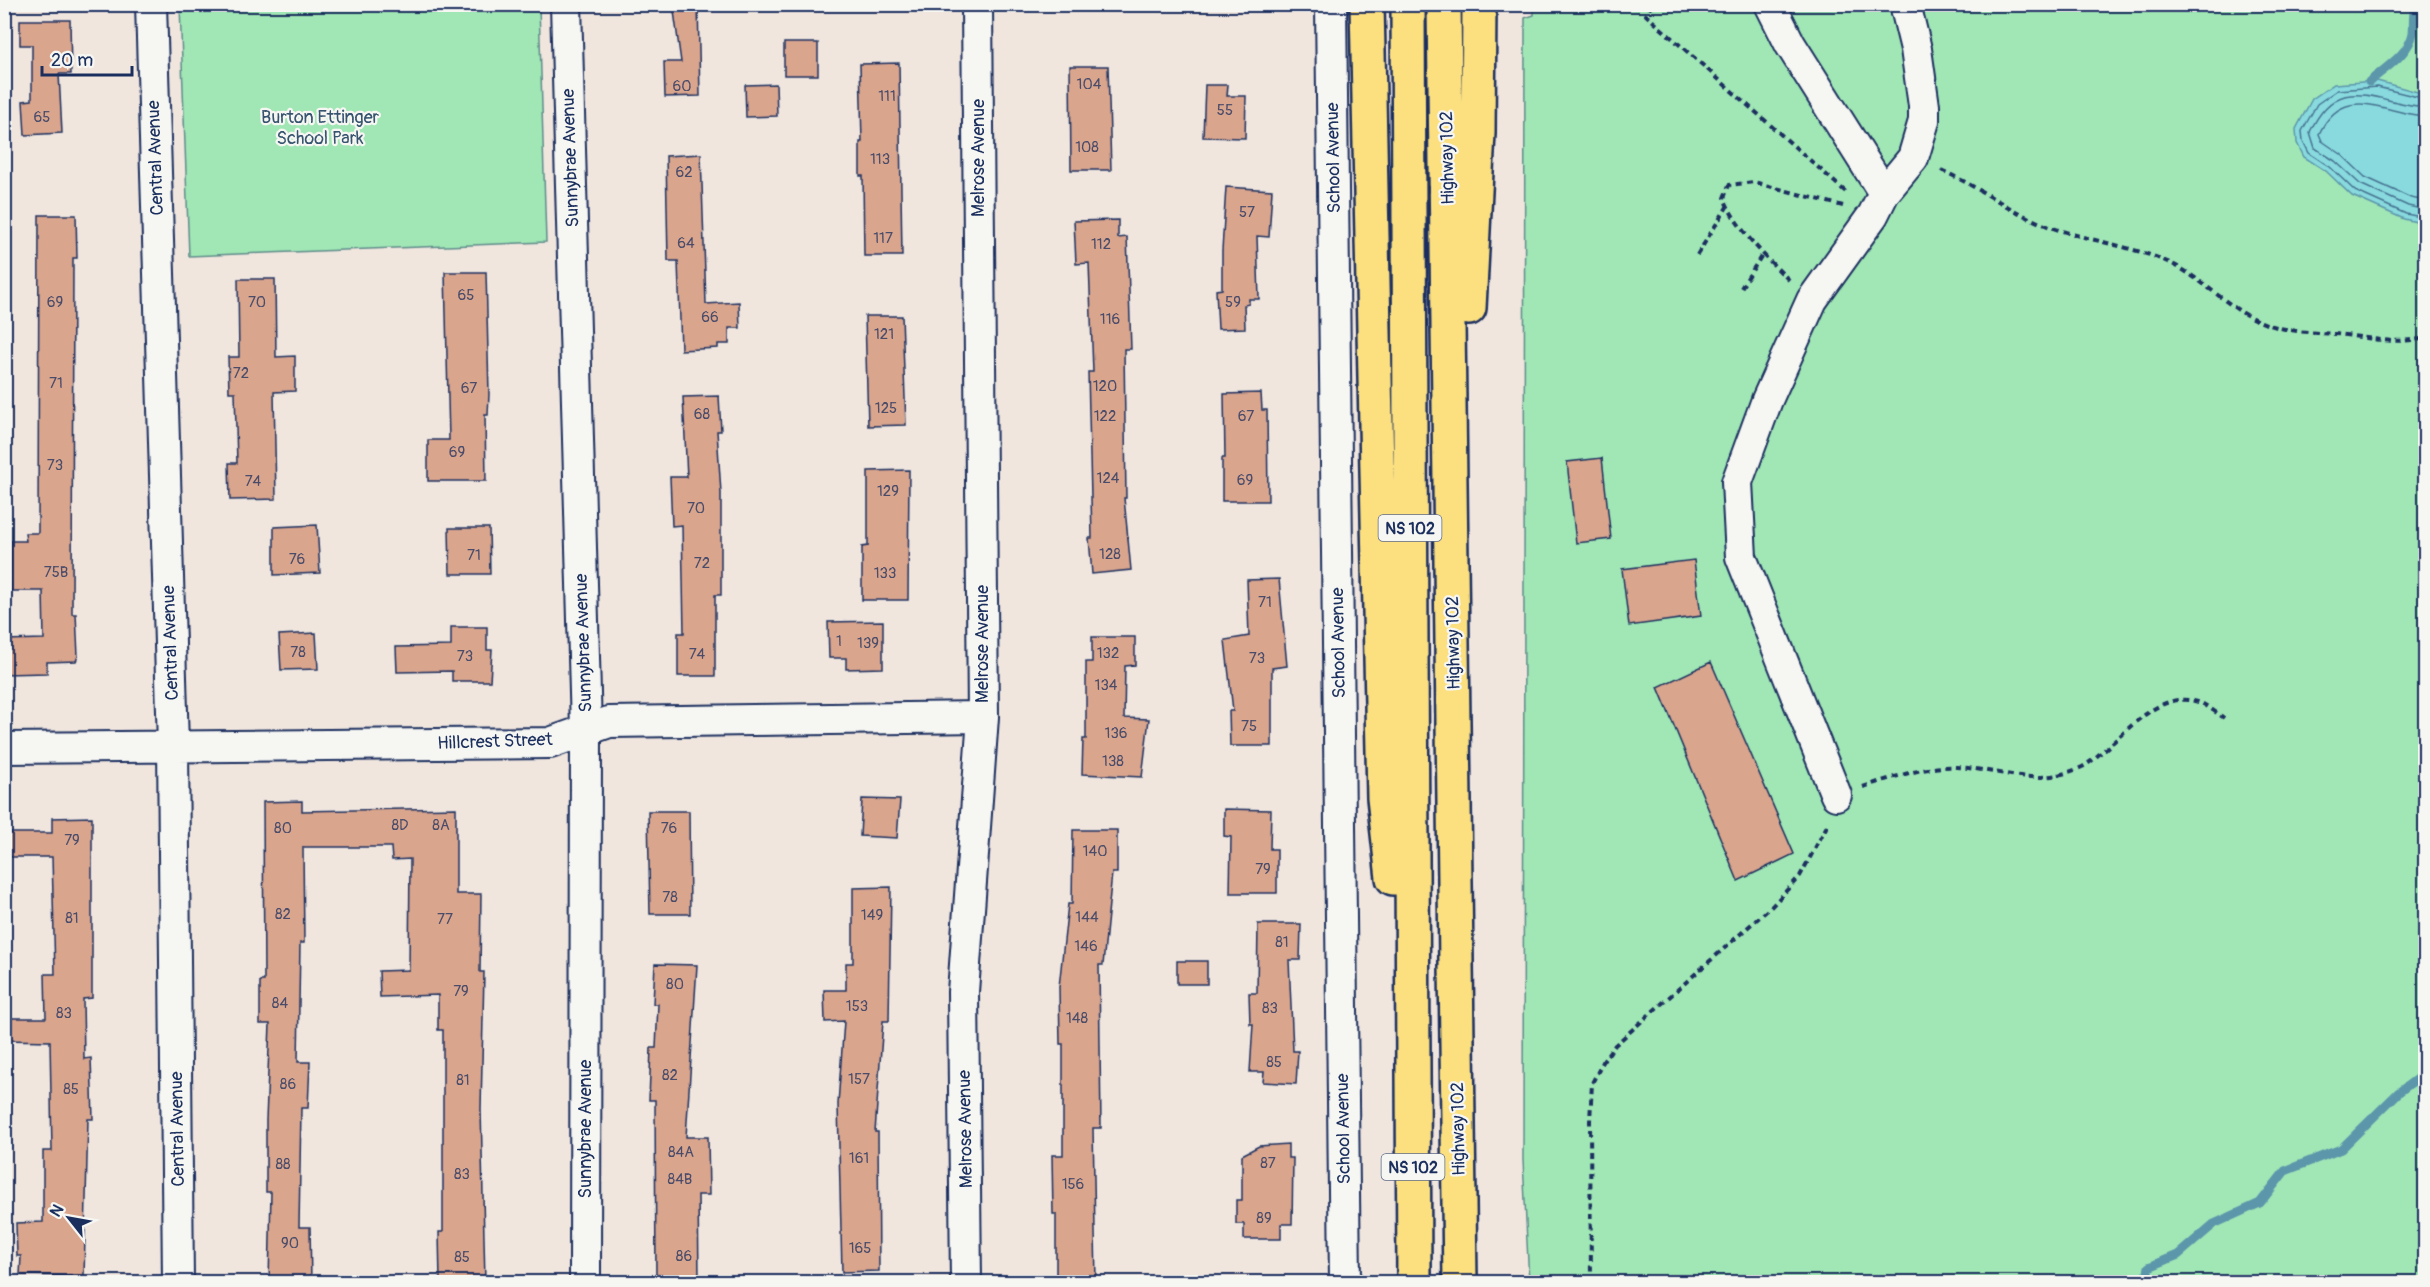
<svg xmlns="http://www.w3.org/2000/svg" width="2430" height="1287" font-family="Pangolin,sans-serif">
	<rect width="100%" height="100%" fill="#f0e6de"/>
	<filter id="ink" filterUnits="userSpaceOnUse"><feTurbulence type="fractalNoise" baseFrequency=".0167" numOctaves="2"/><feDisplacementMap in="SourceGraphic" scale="12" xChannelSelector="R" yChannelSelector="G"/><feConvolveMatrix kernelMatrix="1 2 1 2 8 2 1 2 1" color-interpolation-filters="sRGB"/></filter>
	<g filter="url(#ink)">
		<!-- green -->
		<path fill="#a0e7b5" stroke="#5e8b8a" stroke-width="1.5" d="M 1534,4 L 2425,5 L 2425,1282 L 1529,1282 L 1523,1160 L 1525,18 L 1534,15 Z
			M 180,5 L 539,5 L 546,242 L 189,256 Z"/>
		<!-- water -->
		<path fill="#88dade" stroke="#5c96ab" stroke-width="1.5" d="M 2377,81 L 2425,94 L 2425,224 L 2404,219 L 2352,196 L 2326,171 L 2304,157 L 2297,143 L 2296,129 L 2312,99 L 2334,84 Z"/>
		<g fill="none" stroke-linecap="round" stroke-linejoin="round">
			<!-- shore -->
			<path stroke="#477391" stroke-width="1.5" d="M 2426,99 L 2377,87 L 2337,90 L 2317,104 L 2302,131 L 2303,141 L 2309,153 L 2330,167 L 2355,191 L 2406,214 L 2426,218
				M 2426,107 C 2377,104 2339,69 2310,132 L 2315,148 L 2335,161 L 2360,184 L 2408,206 L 2426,210
				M 2426,116 C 2384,114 2344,81 2319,134 L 2322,141 L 2341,154 L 2365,177 L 2411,198 L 2426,201"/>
			<!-- stream -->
			<path stroke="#5c96ab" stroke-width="9" d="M 2369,82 C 2385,68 2409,54 2413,33 C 2414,23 2412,14 2416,4
				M 2146,1282 L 2149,1267 L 2178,1255 L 2214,1224 L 2260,1203 L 2285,1171 L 2341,1149 L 2399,1092 L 2426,1072"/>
		</g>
		<!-- building -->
		<path fill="#d9a58d" stroke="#1b2f5e" stroke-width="1.5" d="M 673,4 L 698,4 L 700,96 L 665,97 L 664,62 L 681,62 Z
			M 20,20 L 70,20 L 71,74 L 59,74 L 62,133 L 25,135 L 23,101 L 32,100 L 32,45 L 20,45 Z
			M 784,43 L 818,43 L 818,75 L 784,75 Z
			M 899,63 L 902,256 L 864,256 L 863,176 L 860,176 L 860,142 L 862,142 L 860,64 Z
			M 1070,66 L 1108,66 L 1111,170 L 1071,170 Z
			M 776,84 L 777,116 L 746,117 L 745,85 Z
			M 1205,85 L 1228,85 L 1227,96 L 1246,96 L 1245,138 L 1203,137 Z
			M 701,154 L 706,304 L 739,302 L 740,328 L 729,328 L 729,344 L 718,344 L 718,348 L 681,350 L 678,261 L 668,261 L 666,156 Z
			M 1226,187 L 1272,190 L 1269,237 L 1257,236 L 1259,299 L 1249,299 L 1249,304 L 1244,305 L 1245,328 L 1218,329 L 1216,290 L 1222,289 L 1222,250 Z
			M 39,215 L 76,215 L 77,258 L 73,258 L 72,614 L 76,614 L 78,656 L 76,661 L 47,662 L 47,673 L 4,674 L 4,640 L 44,639 L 43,591 L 11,591 L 11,541 L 26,541 L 25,533 L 38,533 Z
			M 1118,220 L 1118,238 L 1127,237 L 1129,291 L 1131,349 L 1124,349 L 1126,498 L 1124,498 L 1131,570 L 1092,574 L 1089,538 L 1092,538 L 1088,372 L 1093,372 L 1089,263 L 1076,264 L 1074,221 Z
			M 445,272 L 486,272 L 489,394 L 488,415 L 485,415 L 486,481 L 428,481 L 428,440 L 449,440 Z
			M 238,279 L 275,279 L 276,357 L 295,356 L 295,391 L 274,392 L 276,499 L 230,500 L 229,463 L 237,463 L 235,392 L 229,392 L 228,357 L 239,357 Z
			M 865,316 L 902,316 L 906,425 L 868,426 Z
			M 1261,393 L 1262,410 L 1267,410 L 1268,501 L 1222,501 L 1222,458 L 1225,458 L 1224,394 Z
			M 719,396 L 721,431 L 717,431 L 721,493 L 721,595 L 715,595 L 715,676 L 678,676 L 678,633 L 684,633 L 682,525 L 672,526 L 670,477 L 687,477 L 683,397 Z
			M 1602,458 L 1611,539 L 1576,543 L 1567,462 Z
			M 909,470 L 908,600 L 862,600 L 862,547 L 868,546 L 868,471 Z
			M 317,525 L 320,573 L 274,575 L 274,527 Z
			M 449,528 L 489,528 L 490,574 L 450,574 Z
			M 1694,560 L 1701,616 L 1629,626 L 1622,569 Z
			M 1279,579 L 1287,666 L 1272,668 L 1272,746 L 1230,746 L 1229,711 L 1233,711 L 1225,640 L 1249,636 L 1247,580 Z
			M 883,621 L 883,668 L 846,669 L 846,658 L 829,658 L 828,622 Z
			M 451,627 L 487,627 L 487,650 L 492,650 L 490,681 L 452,681 L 452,671 L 397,672 L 396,647 L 451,646 Z
			M 316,633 L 318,669 L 281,670 L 279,635 Z
			M 1092,637 L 1135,637 L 1135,665 L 1125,666 L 1124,718 L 1149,719 L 1142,777 L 1082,774 L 1083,739 L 1086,739 L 1086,662 L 1092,662 Z
			M 1711,662 L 1794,854 L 1738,881 L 1658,687 Z
			M 862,799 L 900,800 L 897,838 L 860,836 Z
			M 302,801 L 302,811 L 456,808 L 456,894 L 481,894 L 480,972 L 484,972 L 481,1109 L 485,1282 L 440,1282 L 439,1232 L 443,1232 L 443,1030 L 438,1030 L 438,995 L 380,997 L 379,971 L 409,970 L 410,859 L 392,860 L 391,847 L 303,847 L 304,943 L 300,943 L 298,1062 L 310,1062 L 308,1108 L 301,1108 L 299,1227 L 310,1227 L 311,1282 L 269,1282 L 271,1192 L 266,1192 L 266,1120 L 270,1024 L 260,1024 L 260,981 L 264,981 L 263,802 Z
			M 1224,809 L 1271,810 L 1270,849 L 1277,849 L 1277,893 L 1230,893 L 1231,837 L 1224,836 Z
			M 648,811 L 689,811 L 690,914 L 650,914 Z
			M 92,817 L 92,998 L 83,999 L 84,1059 L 91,1058 L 93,1119 L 88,1119 L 84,1276 L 20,1275 L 21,1256 L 17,1256 L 16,1223 L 43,1222 L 43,1151 L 52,1151 L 50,1041 L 4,1040 L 4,1018 L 46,1018 L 45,974 L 55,974 L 52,857 L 4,857 L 4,833 L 52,833 L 52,818 Z
			M 1073,830 L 1117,830 L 1117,873 L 1112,873 L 1103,965 L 1099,965 L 1101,1128 L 1093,1128 L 1096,1282 L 1056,1282 L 1056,1214 L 1053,1214 L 1052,1155 L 1063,1155 L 1063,1044 L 1060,1044 L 1059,987 L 1068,904 L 1072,904 Z
			M 891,887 L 889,1021 L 883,1021 L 875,1132 L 878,1132 L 879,1271 L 842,1272 L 838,1104 L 844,1021 L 825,1022 L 824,990 L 846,990 L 846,963 L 853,963 L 853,888 Z
			M 1258,924 L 1301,924 L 1300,960 L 1289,960 L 1293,1051 L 1298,1051 L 1296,1084 L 1263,1082 L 1264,1072 L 1250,1072 L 1253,1024 L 1250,1024 L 1249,993 L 1257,993 Z
			M 1177,961 L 1207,961 L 1207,984 L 1177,984 Z
			M 655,964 L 697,965 L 686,1137 L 708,1137 L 709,1195 L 698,1195 L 699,1279 L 656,1280 L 655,1100 L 649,1100 L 651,1048 L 656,1048 L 658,1004 L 653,1004 Z
			M 1288,1144 L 1288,1158 L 1293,1158 L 1292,1224 L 1281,1224 L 1281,1239 L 1244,1239 L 1244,1224 L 1236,1224 L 1236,1200 L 1242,1200 L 1242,1155 L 1259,1146 Z"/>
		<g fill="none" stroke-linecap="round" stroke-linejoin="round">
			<!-- minor casing -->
			<g stroke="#1b2f5e" stroke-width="34">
				<path id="minor" d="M 151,4 L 173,745 L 178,1282
					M 566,4 L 586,729 L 585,1282
					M 1331,4 L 1345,1282
					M 1770,4 L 1790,44 L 1884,193
					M 4,748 L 550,743 L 609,722 L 983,717
					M 1836,795 L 1741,557 L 1737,482 L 1767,400 L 1812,300 L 1873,215 L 1884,193 L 1913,158 L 1924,121 L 1924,106 L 1916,49 L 1905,4
					M 966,1282 L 963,992 L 983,717 L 977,4"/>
			</g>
			<!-- highway casing -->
			<g stroke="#1b2f5e" stroke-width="38">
				<path id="highway" d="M 1367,4 L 1384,798 L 1393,878
					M 1408,4 L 1414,1282
					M 1444,4 L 1460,1282
					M 1469,308 L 1478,133 L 1479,4"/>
			</g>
			<!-- path -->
			<path stroke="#1b2f5e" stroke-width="4" stroke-dasharray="6 4.5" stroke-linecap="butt" d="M 1652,4 L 1646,15 L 1847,193
				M 1941,170 C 1977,186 2008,210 2045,225 C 2086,241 2132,245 2172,264 C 2197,276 2219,298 2243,313 C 2272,331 2303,332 2335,334 C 2370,337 2388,345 2426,338
				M 1697,255 L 1727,207
				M 1789,280 C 1766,258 1736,228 1724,198 L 1729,185 L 1754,182 L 1843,206
				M 1741,288 L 1762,255
				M 1863,787 C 1891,778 1928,765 1957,767 C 2003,770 2035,788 2082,767 C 2090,763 2097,756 2104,750 C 2131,728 2162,688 2201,703 C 2209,707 2217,713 2224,718
				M 1591,1282 L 1590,1121 L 1592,1083 L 1604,1060 L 1615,1045 L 1772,906 L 1800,876 L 1828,824"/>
			<!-- minor -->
			<use href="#minor" stroke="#f6f6f2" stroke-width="30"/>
			<!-- highway -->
			<use href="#highway" stroke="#fce080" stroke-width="33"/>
		</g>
	</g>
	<g text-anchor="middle" stroke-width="4.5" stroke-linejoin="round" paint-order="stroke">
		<!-- number labels -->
		<g font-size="15" fill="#4a4c6a">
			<text x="1089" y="89">104</text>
			<text x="682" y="91">60</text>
			<text x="887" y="101">111</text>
			<text x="1225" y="115">55</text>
			<text x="42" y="122">65</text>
			<text x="1087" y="152">108</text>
			<text x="880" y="164">113</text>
			<text x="684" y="177">62</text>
			<text x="1247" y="217">57</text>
			<text x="883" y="243">117</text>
			<text x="686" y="248">64</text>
			<text x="1101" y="249">112</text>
			<text x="466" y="300">65</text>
			<text x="55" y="307">69</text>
			<text x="257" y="307">70</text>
			<text x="1233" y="307">59</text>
			<text x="710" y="322">66</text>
			<text x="1110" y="324">116</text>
			<text x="884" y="339">121</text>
			<text x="241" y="378">72</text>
			<text x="56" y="388">71</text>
			<text x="1105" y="391">120</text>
			<text x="469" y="393">67</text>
			<text x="886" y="413">125</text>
			<text x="702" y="419">68</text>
			<text x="1105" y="421">122</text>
			<text x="1246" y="421">67</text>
			<text x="457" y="457">69</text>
			<text x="55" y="470">73</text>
			<text x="1108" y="483">124</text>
			<text x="1245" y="485">69</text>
			<text x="253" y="486">74</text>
			<text x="888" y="496">129</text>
			<text x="696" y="513">70</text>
			<text x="1110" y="559">128</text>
			<text x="474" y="560">71</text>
			<text x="297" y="564">76</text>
			<text x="702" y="568">72</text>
			<text x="56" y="577">75B</text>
			<text x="885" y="578">133</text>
			<text x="1265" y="607">71</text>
			<text x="839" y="646">1</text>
			<text x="868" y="648">139</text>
			<text x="298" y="657">78</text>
			<text x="1108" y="658">132</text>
			<text x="697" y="659">74</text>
			<text x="465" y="661">73</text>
			<text x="1257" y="663">73</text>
			<text x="1106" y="690">134</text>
			<text x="1249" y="731">75</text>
			<text x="1116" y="738">136</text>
			<text x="1113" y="766">138</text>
			<text x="400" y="830">8D</text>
			<text x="441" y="830">8A</text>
			<text x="283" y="833">80</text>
			<text x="669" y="833">76</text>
			<text x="72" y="845">79</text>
			<text x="1095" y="856">140</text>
			<text x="1263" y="874">79</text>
			<text x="670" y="902">78</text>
			<text x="283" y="919">82</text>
			<text x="872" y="920">149</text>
			<text x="1087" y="922">144</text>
			<text x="72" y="923">81</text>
			<text x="445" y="924">77</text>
			<text x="1282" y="947">81</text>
			<text x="1086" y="951">146</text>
			<text x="675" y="989">80</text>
			<text x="461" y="996">79</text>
			<text x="280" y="1008">84</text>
			<text x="857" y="1011">153</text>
			<text x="1270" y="1013">83</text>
			<text x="64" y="1018">83</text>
			<text x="1077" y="1023">148</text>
			<text x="1274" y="1067">85</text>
			<text x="670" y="1080">82</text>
			<text x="859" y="1084">157</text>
			<text x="463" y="1085">81</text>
			<text x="288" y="1089">86</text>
			<text x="71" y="1094">85</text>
			<text x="681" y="1157">84A</text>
			<text x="859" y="1163">161</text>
			<text x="1268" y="1168">87</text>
			<text x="283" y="1169">88</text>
			<text x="462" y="1179">83</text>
			<text x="680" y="1184">84B</text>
			<text x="1073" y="1189">156</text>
			<text x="1264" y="1223">89</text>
			<text x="290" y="1248">90</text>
			<text x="860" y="1253">165</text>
			<text x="684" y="1261">86</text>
			<text x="462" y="1262">85</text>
		</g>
		<!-- shield labels -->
		<g fill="#f6f6f2" stroke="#5d6b8a" stroke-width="1.5">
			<rect x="1378.5" y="515" width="63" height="26" rx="4.5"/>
			<rect x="1381.5" y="1154" width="63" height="26" rx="4.5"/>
		</g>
		<g font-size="16" font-weight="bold" fill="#1b2f5e">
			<text x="1410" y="534">NS 102</text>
			<text x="1413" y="1173">NS 102</text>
		</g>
		<!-- park labels -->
		<g font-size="18" fill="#36546f" stroke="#f6f6f2">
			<text x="320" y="123">Burton Ettinger<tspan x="320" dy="21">School Park</tspan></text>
		</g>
		<!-- street labels -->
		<g font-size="18" fill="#1b2f5e" stroke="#f6f6f2">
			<text transform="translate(155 158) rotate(-92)" y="6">Central Avenue</text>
			<text transform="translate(570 158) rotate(-92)" y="6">Sunnybrae Avenue</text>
			<text transform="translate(978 158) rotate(-90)" y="6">Melrose Avenue</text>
			<text transform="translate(1333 158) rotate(-91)" y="6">School Avenue</text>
			<text transform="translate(1447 158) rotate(-91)" y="6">Highway 102</text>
			<text transform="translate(170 643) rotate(-92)" y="6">Central Avenue</text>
			<text transform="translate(583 643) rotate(-92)" y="6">Sunnybrae Avenue</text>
			<text transform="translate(1338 643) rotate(-91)" y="6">School Avenue</text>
			<text transform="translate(1453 643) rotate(-91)" y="6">Highway 102</text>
			<text transform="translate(982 644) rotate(-90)" y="6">Melrose Avenue</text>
			<text transform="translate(495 741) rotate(-2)" y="6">Hillcrest Street</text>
			<text transform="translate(177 1129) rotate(-91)" y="6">Central Avenue</text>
			<text transform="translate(585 1129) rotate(-90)" y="6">Sunnybrae Avenue</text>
			<text transform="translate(965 1129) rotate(-91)" y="6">Melrose Avenue</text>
			<text transform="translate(1343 1129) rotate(-91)" y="6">School Avenue</text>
			<text transform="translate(1458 1129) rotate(-91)" y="6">Highway 102</text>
		</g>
	</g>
	<!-- margin -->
	<rect width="2430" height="1287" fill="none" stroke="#f6f6f2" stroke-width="24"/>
	<rect x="12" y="12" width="2406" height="1263" fill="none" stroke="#1b2f5e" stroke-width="2" filter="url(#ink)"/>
	<!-- north arrow -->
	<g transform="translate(69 1218) rotate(301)" stroke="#f6f6f2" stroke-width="4.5" paint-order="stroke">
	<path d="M0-4.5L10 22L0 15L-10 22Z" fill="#1b2f5e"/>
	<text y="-9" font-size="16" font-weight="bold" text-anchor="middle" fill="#1b2f5e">N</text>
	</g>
	<!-- scale -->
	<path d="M42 66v9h90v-9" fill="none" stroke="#1b2f5e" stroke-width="3"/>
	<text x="51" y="66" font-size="18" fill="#1b2f5e" stroke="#f6f6f2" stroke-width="4.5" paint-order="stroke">20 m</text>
</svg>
